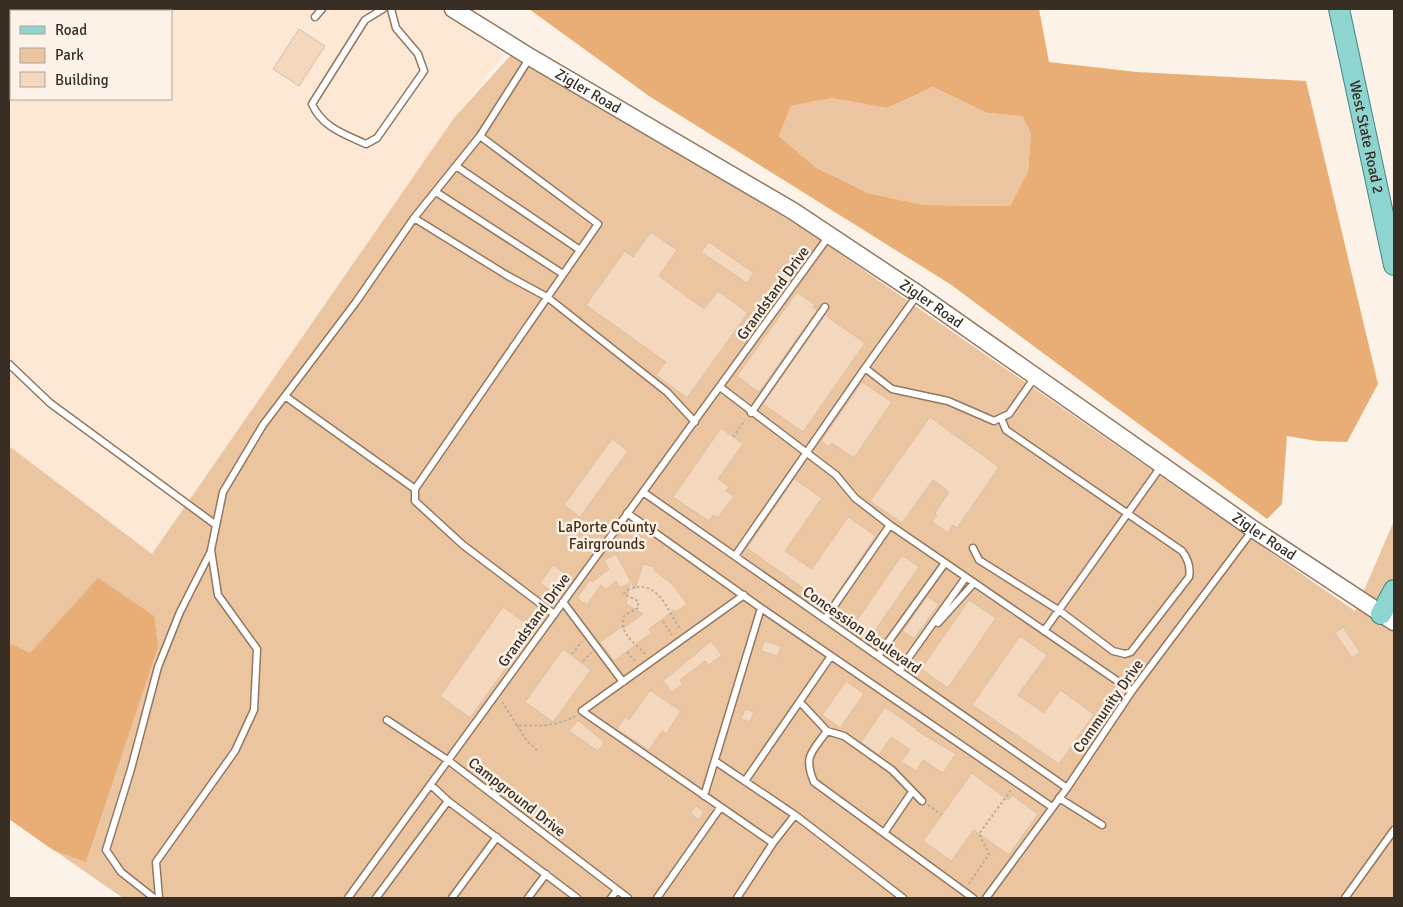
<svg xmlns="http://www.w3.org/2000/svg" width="1403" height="907" font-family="Signika,sans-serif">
	<rect width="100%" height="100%" fill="#fdf2e7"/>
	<!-- built -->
	<path fill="#fce8d5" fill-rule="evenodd" d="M 9,9 L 442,9 L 504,55 L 454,118 L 152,554 L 9,446 ZM 11,11 L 171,11 L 171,99 L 11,99 Z"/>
	<!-- green -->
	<path fill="#ebc4a0" d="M 511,55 L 619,115 L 813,235 L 1355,611 L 1394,521 L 1394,898 L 123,898 L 9,819 L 9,446 L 152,554 L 454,118 Z
		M 933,87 L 987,113 L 1022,116 L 1031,134 L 1028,171 L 1010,206 L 924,205 L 868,193 L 815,167 L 779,136 L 791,106 L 832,98 L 887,108 Z"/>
	<!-- forest -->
	<path fill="#e8ae75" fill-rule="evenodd" d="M 9,9 L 100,9 L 97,11 L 11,11 L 11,91 L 9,94 Z
		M 529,9 L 1039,9 L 1049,62 L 1137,72 L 1306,81 L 1378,384 L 1347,442 L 1317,441 L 1287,436 L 1282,504 L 1267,519 L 950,284 L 649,96 ZM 933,87 L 987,113 L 1022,116 L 1031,134 L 1028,171 L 1010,206 L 924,205 L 868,193 L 815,167 L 779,136 L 791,106 L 832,98 L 887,108 Z
		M 98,578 L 154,616 L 158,647 L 86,862 L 53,850 L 9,819 L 9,643 L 30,653 Z"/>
	<!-- building -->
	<path fill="#f4d8be" stroke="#dbbfa6" d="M 299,29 L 325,46 L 299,86 L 273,69 Z
		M 651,232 L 677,250 L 659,276 L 704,309 L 718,291 L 748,313 L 687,398 L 656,375 L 666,362 L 586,305 L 625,251 L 633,257 Z
		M 709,242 L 754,273 L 747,283 L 701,252 Z
		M 797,292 L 815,305 L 813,307 L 817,310 L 759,392 L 737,376 Z
		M 825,315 L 865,343 L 803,432 L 763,404 Z
		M 862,382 L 892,402 L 854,458 L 832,443 L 829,447 L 821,441 Z
		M 930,417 L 999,467 L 957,528 L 953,525 L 948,533 L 932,522 L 937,515 L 935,513 L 949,492 L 933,480 L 902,523 L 870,501 Z
		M 721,428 L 743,444 L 718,479 L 729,487 L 726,491 L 734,496 L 718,518 L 713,515 L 709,521 L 673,497 Z
		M 612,439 L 628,451 L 580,517 L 564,505 Z
		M 794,479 L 822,498 L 785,551 L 812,569 L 848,517 L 876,536 L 828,606 L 747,548 Z
		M 616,554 L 635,589 L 643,564 L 655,567 L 654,570 L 672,584 L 687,604 L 676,612 L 674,610 L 649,629 L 651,633 L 614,661 L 600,642 L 621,627 L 623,628 L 643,614 L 626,604 L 630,583 L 620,588 L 616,581 L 605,590 L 601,585 L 587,605 L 577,598 L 590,580 L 593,582 L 609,569 L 604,560 Z
		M 902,555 L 919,567 L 872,635 L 855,623 Z
		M 553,565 L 570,577 L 556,595 L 540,583 Z
		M 927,596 L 939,604 L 914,639 L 903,631 Z
		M 969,600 L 996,618 L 948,688 L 921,669 Z
		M 503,607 L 534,629 L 470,718 L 440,696 Z
		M 1343,627 L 1360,652 L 1352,658 L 1335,633 Z
		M 1020,636 L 1047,655 L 1018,695 L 1044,713 L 1060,690 L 1094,714 L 1059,764 L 972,705 Z
		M 711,641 L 722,655 L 709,665 L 705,661 L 680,680 L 683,684 L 672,692 L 663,681 Z
		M 764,641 L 781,646 L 778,656 L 761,651 Z
		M 563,649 L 591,670 L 553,722 L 525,702 Z
		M 846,681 L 864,694 L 840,728 L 822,715 Z
		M 650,690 L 681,711 L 666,734 L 662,731 L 649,750 L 617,729 L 625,717 L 629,720 Z
		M 885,707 L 917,729 L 916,730 L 956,754 L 943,773 L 923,760 L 916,771 L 901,761 L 910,750 L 891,737 L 879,755 L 861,742 Z
		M 745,709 L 754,712 L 750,722 L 741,719 Z
		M 578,720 L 604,742 L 598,751 L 569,731 Z
		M 972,773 L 1008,800 L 1012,795 L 1038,814 L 1009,855 L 974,830 L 951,861 L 923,841 Z
		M 696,806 L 704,812 L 699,820 L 690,813 Z"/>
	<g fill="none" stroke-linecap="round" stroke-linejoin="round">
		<!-- service casing -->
		<g stroke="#927861" stroke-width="9">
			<path id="service" d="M 383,9 L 365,20 L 312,104 C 322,127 344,134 366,144 L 377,138 L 424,71 L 418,54 L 396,28 L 391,9
				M 315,17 L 322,9
				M 456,166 L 580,250
				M 436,192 L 563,274
				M 414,218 L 508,276 L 547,297 L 667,392 L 695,422
				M 918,294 L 865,368 L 892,389 L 948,401 L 994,421 L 1009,414 L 1035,377
				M 9,364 L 50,403 L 216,525
				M 720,387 L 836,475 L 855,498 L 890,525 L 1132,691
				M 285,396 L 415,489 L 415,501 L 463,545 L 554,614
				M 751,413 L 825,307
				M 415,489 L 598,224 L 480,136
				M 643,492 L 1067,788
				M 627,513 L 761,608 L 1052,807
				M 973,548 L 979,560 L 1060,611 L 1113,651 L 1125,654 L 1131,652 L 1189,577 C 1191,567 1188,559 1182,551 L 1006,430 L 1001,418
				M 735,556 L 865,368
				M 563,602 L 623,682
				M 825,619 L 890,525
				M 938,623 L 974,583
				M 1044,631 L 1162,465
				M 878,656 L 945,563
				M 899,671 L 966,577
				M 800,702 L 827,731 C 812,752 803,756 814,782 L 973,898
				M 387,720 L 449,761 L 628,898
				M 827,731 L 844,736 L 892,770 L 922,801
				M 715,761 L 795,815 L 773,843 L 582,711 L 744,595
				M 745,781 L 831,656
				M 431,785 L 448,801 L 577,898
				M 704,796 L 761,608
				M 1059,798 L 1102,825
				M 795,815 L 903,898
				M 884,833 L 912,792
				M 154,898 L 121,872 L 106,850 L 131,769 L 158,667 L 180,612 L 211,551
				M 159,898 L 156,862 L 235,751 L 254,710 L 257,649 L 218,595 L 211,550 L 223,492 L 263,425 L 356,302 L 414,218 L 480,136 L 529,59
				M 348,898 L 829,236
				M 376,898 L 448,801
				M 452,898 L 497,837
				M 528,898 L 546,874
				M 611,898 L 617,890
				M 657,898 L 720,808
				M 737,898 L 773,843
				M 986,898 L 1067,788 L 1132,691 L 1252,531
				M 1345,898 L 1394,830"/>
		</g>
		<!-- tertiary casing -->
		<g stroke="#927861" stroke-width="19">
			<g id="tertiary">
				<path id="s1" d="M 453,9 L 530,57 L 793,211 L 918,294 L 1253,529 L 1394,622"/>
			</g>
		</g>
		<!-- primary casing -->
		<g stroke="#3f8780" stroke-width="22">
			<g id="primary">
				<path id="s2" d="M 1339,9 L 1394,265"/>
				<path d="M 1381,614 L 1394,590"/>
			</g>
		</g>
		<!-- path -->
		<path stroke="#b7ada2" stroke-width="2" stroke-dasharray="2.5 2.5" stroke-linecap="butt" d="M 733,437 L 745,420
			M 663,621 L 672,635
			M 627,652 L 635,661
			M 572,654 L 582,641
			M 645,654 C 635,642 618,634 624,616 L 638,608 L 638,601 L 624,594 C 627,590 632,587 638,587 C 661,585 669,614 681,630
			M 583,661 L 591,653
			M 502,702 L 517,725 C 536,727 559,726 575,716
			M 517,725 L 527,741 L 539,752
			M 928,805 L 942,815
			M 969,884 L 989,854 L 979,834 L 1011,790"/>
		<!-- service -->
		<use href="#service" stroke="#fff" stroke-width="6"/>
		<!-- tertiary -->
		<use href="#tertiary" stroke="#fff" stroke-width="16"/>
		<!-- primary -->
		<use href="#primary" stroke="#8ed4d0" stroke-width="20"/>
	</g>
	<g text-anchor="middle" stroke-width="5" stroke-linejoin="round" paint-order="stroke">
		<!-- street labels -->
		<g font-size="15" fill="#382e24" stroke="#fdf2e7">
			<text dy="5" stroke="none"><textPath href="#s1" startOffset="158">Zigler Road</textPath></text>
			<text dy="5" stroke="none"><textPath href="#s2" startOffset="131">West State Road 2</textPath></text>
			<text transform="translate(773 293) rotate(-54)" y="5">Grandstand Drive</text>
			<text dy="5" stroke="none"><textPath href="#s1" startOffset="562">Zigler Road</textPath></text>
			<text dy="5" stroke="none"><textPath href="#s1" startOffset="968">Zigler Road</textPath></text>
			<text transform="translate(534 620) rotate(-54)" y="5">Grandstand Drive</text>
			<text transform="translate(862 630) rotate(35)" y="5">Concession Boulevard</text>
			<text transform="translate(1108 706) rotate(-55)" y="5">Community Drive</text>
			<text transform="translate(517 797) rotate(38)" y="5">Campground Drive</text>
		</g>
		<!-- park labels -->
		<g font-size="15" fill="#462e15" stroke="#fdf2e7">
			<text x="607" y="532">LaPorte County<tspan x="607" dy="17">Fairgrounds</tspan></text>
		</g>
	</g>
	<!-- border -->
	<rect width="1403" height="907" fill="none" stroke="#382e24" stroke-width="20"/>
	<!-- legend -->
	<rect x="10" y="10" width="162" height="90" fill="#fdf2e7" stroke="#aea499"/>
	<rect x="20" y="26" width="25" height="8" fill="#8ed4d0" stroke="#aea499"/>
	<text x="55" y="35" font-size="15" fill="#382e24">Road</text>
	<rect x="20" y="48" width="25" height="15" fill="#ebc4a0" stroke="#aea499"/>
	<text x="55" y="60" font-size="15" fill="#382e24">Park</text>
	<rect x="20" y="72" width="25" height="15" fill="#f4d8be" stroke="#aea499"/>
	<text x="55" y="85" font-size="15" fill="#382e24">Building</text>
</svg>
